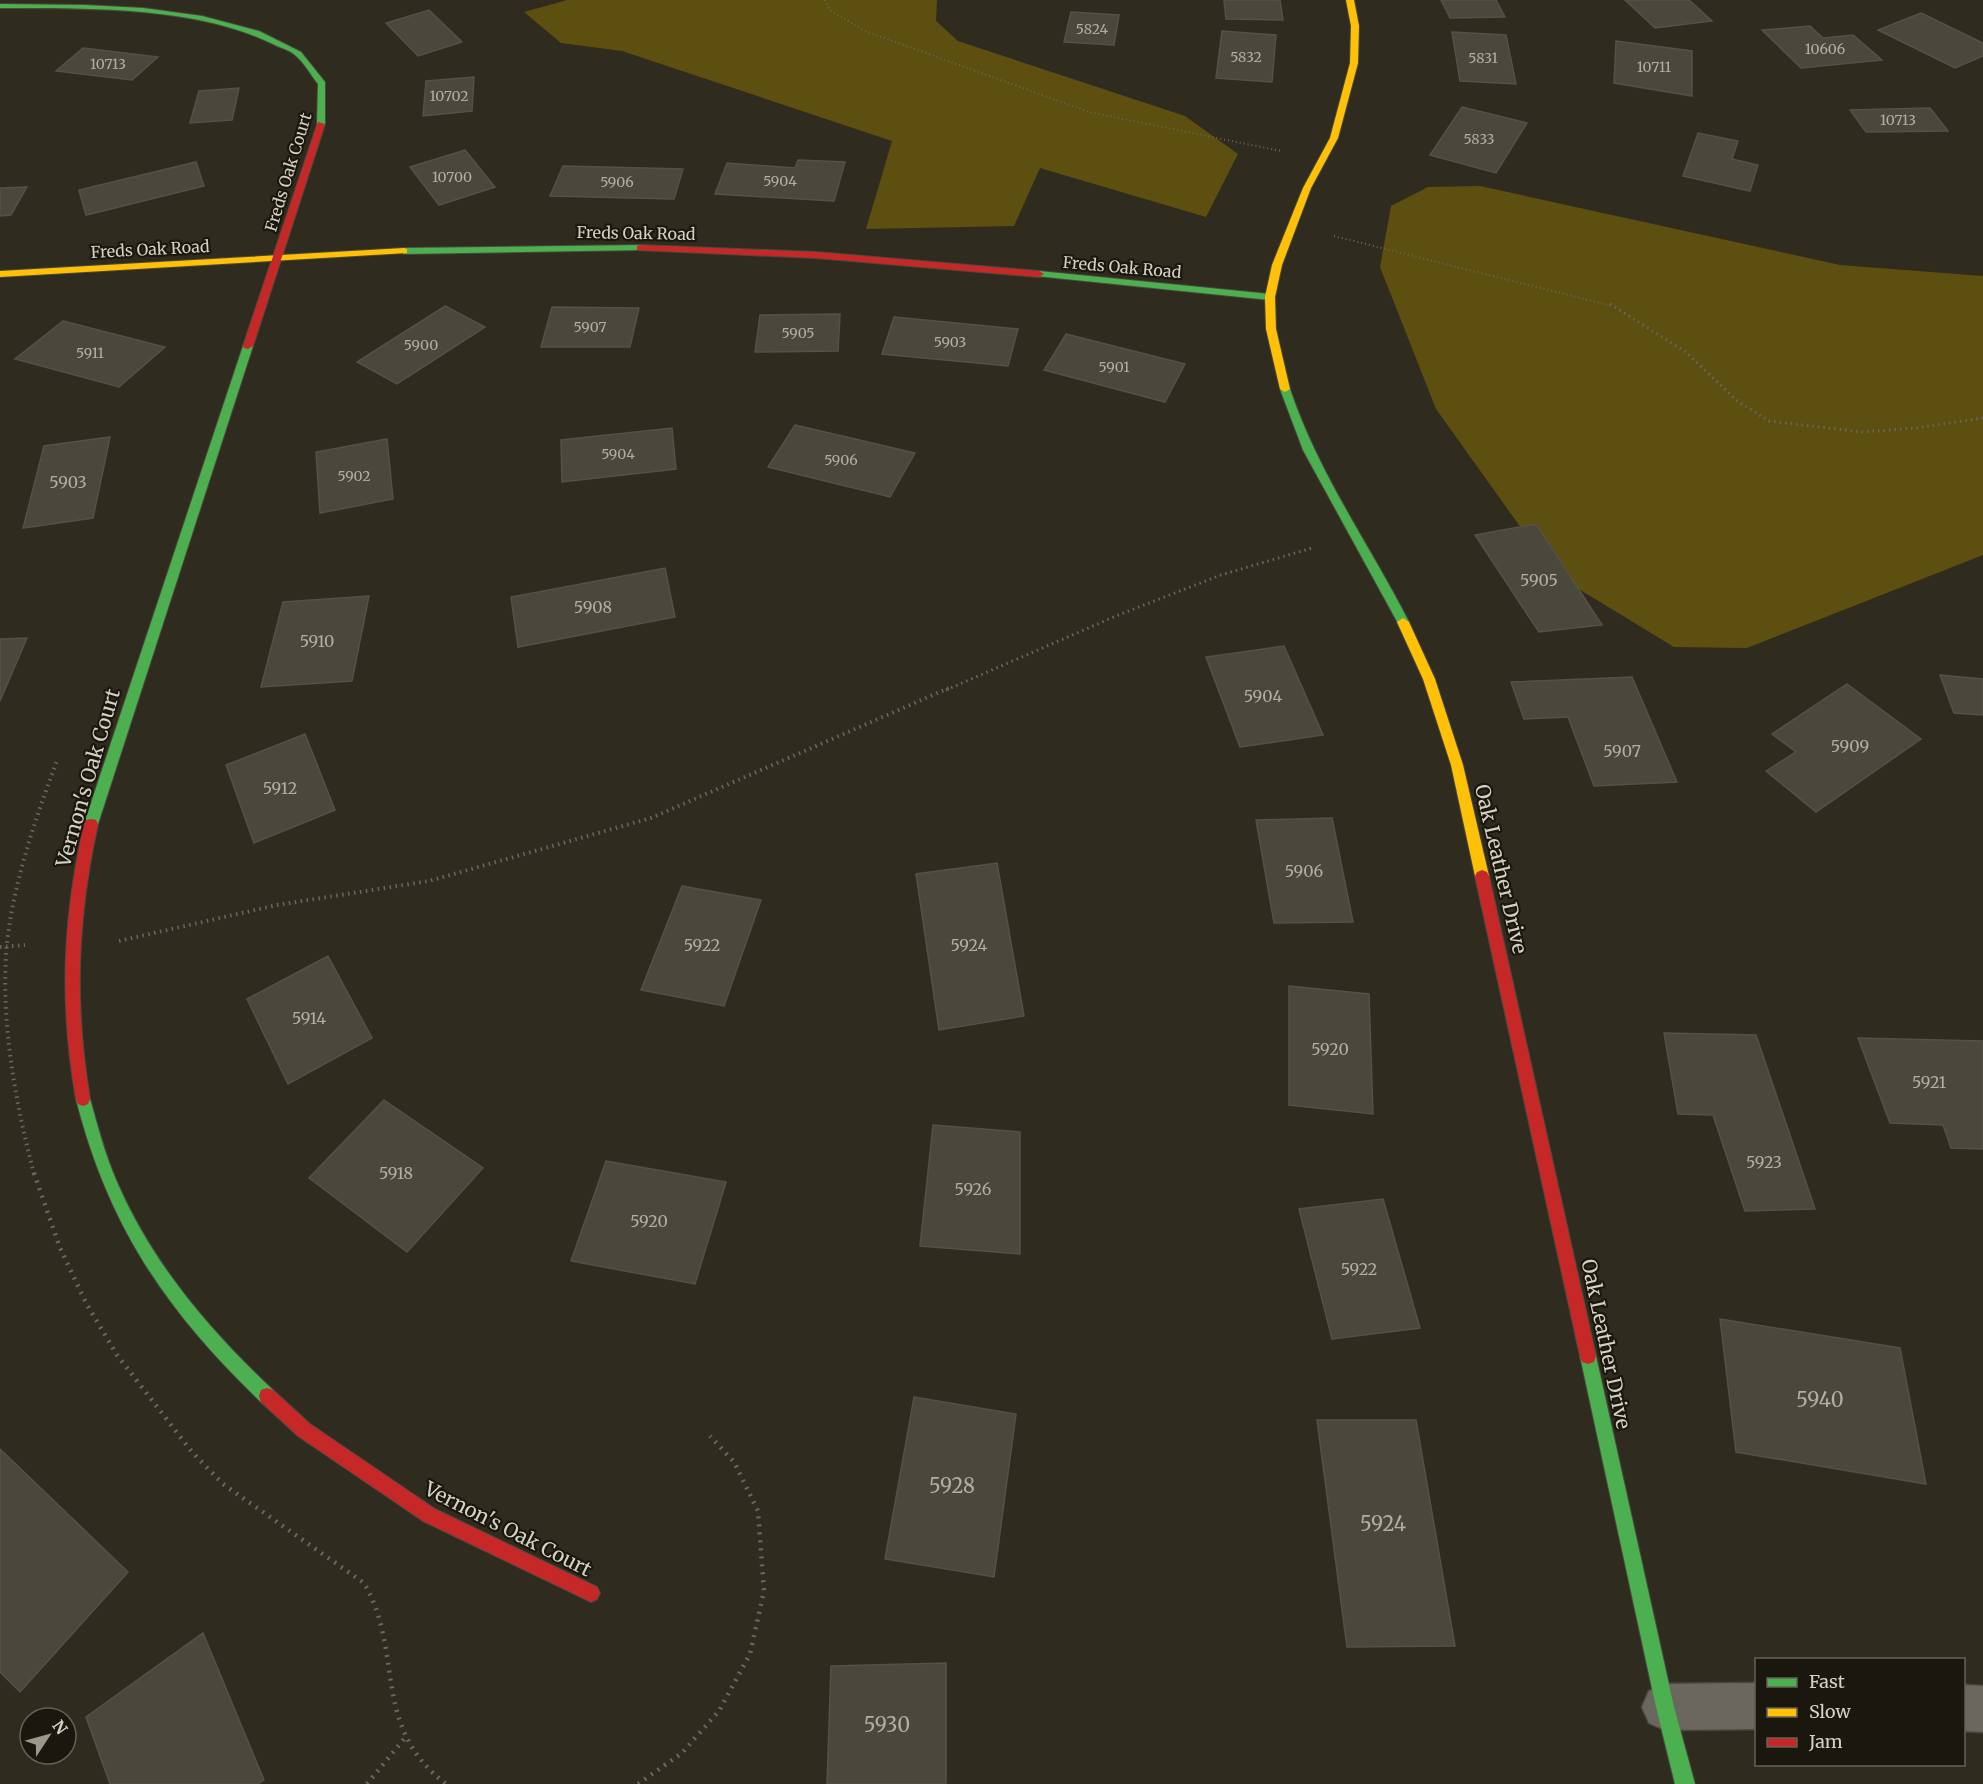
<svg xmlns="http://www.w3.org/2000/svg" width="1983" height="1784" font-family="Merriweather,serif">
	<rect width="100%" height="100%" fill="#2f2c1f"/>
	<!-- green -->
	<path fill="#5c4f0f" d="M 567,0 L 937,0 L 936,21 L 958,41 L 1185,116 L 1238,154 L 1206,217 L 1040,168 L 1014,226 L 866,229 L 892,141 L 622,51 L 561,43 L 524,12 Z
		M 1480,186 L 1840,265 L 1983,276 L 1983,555 L 1747,648 L 1674,647 L 1554,574 L 1436,409 L 1380,267 L 1391,206 L 1428,187 Z"/>
	<!-- building -->
	<path fill="#4a473d" stroke="#545147" stroke-width="1.5" d="M 1224,0 L 1280,0 L 1283,20 L 1226,19 Z
		M 1441,0 L 1496,0 L 1505,17 L 1450,18 Z
		M 1625,0 L 1689,0 L 1712,21 L 1655,28 Z
		M 429,10 L 462,42 L 418,56 L 386,23 Z
		M 1071,12 L 1119,15 L 1114,45 L 1064,42 Z
		M 1921,13 L 1983,43 L 1983,56 L 1955,68 L 1878,30 Z
		M 1810,26 L 1823,38 L 1853,35 L 1882,60 L 1801,68 L 1762,30 Z
		M 1222,31 L 1276,35 L 1272,82 L 1216,78 Z
		M 1452,32 L 1506,35 L 1516,84 L 1460,81 Z
		M 1616,41 L 1692,51 L 1692,96 L 1614,83 Z
		M 83,48 L 158,57 L 132,80 L 56,71 Z
		M 474,77 L 472,111 L 423,116 L 426,81 Z
		M 239,88 L 232,120 L 190,123 L 199,91 Z
		M 1462,107 L 1527,123 L 1496,173 L 1430,155 Z
		M 1930,108 L 1948,131 L 1866,132 L 1850,110 Z
		M 1698,133 L 1738,141 L 1732,159 L 1758,165 L 1750,191 L 1683,176 Z
		M 465,150 L 495,187 L 439,205 L 410,167 Z
		M 798,160 L 845,162 L 834,201 L 715,194 L 727,163 L 795,168 Z
		M 196,162 L 204,186 L 86,215 L 79,190 Z
		M 563,166 L 683,169 L 674,199 L 550,196 Z
		M 27,187 L 11,215 L 0,216 L 0,188 Z
		M 445,306 L 485,327 L 397,384 L 357,362 Z
		M 552,307 L 639,308 L 630,347 L 541,347 Z
		M 840,314 L 838,351 L 755,352 L 760,315 Z
		M 894,317 L 1018,329 L 1008,366 L 882,354 Z
		M 63,321 L 165,347 L 119,387 L 15,359 Z
		M 1066,334 L 1185,364 L 1165,402 L 1044,370 Z
		M 795,425 L 915,453 L 890,497 L 768,467 Z
		M 672,428 L 676,469 L 562,482 L 561,440 Z
		M 110,437 L 93,518 L 23,528 L 44,446 Z
		M 387,439 L 393,499 L 320,513 L 316,452 Z
		M 1536,524 L 1602,625 L 1539,632 L 1475,535 Z
		M 665,568 L 675,617 L 518,647 L 511,597 Z
		M 369,596 L 352,681 L 261,687 L 283,602 Z
		M 27,638 L 0,701 L 0,639 Z
		M 1284,646 L 1323,735 L 1240,747 L 1206,657 Z
		M 1940,675 L 1983,679 L 1983,715 L 1954,713 Z
		M 1632,677 L 1677,782 L 1594,786 L 1568,717 L 1524,719 L 1511,682 Z
		M 1847,684 L 1921,739 L 1816,812 L 1766,771 L 1796,752 L 1772,734 Z
		M 305,734 L 335,810 L 254,843 L 226,765 Z
		M 1332,818 L 1353,922 L 1274,923 L 1256,820 Z
		M 997,863 L 1024,1016 L 939,1030 L 916,874 Z
		M 682,886 L 761,900 L 724,1006 L 641,990 Z
		M 328,956 L 372,1038 L 288,1084 L 247,999 Z
		M 1289,986 L 1369,994 L 1373,1114 L 1289,1105 Z
		M 1664,1033 L 1756,1035 L 1815,1209 L 1745,1211 L 1713,1115 L 1678,1114 Z
		M 1858,1038 L 1983,1041 L 1983,1149 L 1951,1148 L 1943,1125 L 1890,1123 Z
		M 384,1100 L 483,1168 L 407,1252 L 309,1178 Z
		M 933,1125 L 1020,1132 L 1020,1254 L 920,1246 Z
		M 606,1161 L 726,1182 L 695,1284 L 571,1261 Z
		M 1383,1199 L 1420,1328 L 1332,1339 L 1299,1209 Z
		M 1720,1319 L 1900,1348 L 1926,1484 L 1736,1452 Z
		M 914,1397 L 1016,1414 L 994,1577 L 885,1559 Z
		M 1317,1420 L 1416,1420 L 1455,1646 L 1347,1647 Z
		M 0,1449 L 128,1572 L 20,1692 L 0,1672 Z
		M 203,1633 L 264,1780 L 258,1784 L 110,1784 L 86,1717 Z
		M 946,1663 L 946,1784 L 827,1784 L 831,1666 Z"/>
	<g fill="none" stroke-linecap="round" stroke-linejoin="round">
		<!-- street casing -->
		<g stroke="#4b493e" stroke-width="3">
			<path id="street" d="M 1756,1683 L 1756,1729 L 1665,1730 L 1649,1723 L 1642,1707 L 1649,1691 L 1665,1684 Z
				M 1964,1685 L 1983,1686 L 1983,1732 L 1964,1731 Z"/>
		</g>
		<!-- fast casing -->
		<g stroke="#4b493e" stroke-width="2">
			<path id="fast" d="M 0,4 L 85,5 L 143,8 L 202,16 L 259,31 L 301,52 L 325,82 L 325,124 L 321,127 L 317,124 L 318,84 C 311,75 304,62 295,55 C 290,50 281,48 275,45 C 198,6 85,8 0,8 Z
				M 640,245 L 643,246 L 643,250 L 404,254 L 399,251 L 404,248 Z
				M 1039,271 L 1270,294 L 1275,297 L 1270,300 L 1036,276 L 1036,272 Z
				M 248,343 L 253,346 L 98,824 L 96,828 L 86,828 L 84,824 L 243,346 Z
				M 1285,386 L 1290,389 C 1318,473 1369,544 1409,622 L 1407,625 L 1399,625 L 1303,450 L 1280,389 Z
				M 83,1092 L 88,1094 L 90,1099 C 98,1127 105,1155 117,1182 C 152,1263 209,1330 273,1390 L 275,1396 L 273,1402 L 267,1404 L 261,1402 C 167,1312 108,1226 76,1099 L 78,1094 Z
				M 1588,1348 L 1594,1350 L 1596,1356 L 1674,1707 L 1695,1784 L 1675,1784 L 1656,1707 L 1580,1356 L 1582,1350 Z"/>
		</g>
		<!-- slow casing -->
		<g stroke="#4b493e" stroke-width="2">
			<path id="slow" d="M 1346,0 L 1354,0 L 1359,26 L 1358,63 L 1338,138 L 1311,188 L 1282,265 L 1275,297 L 1276,329 L 1290,389 L 1285,392 L 1280,389 L 1266,329 L 1265,297 L 1272,265 L 1303,188 L 1330,138 L 1350,63 L 1351,26 Z
				M 404,248 L 407,249 L 407,253 L 0,277 L 0,271 Z
				M 1403,618 L 1409,622 L 1435,679 L 1463,765 L 1489,876 L 1487,880 L 1477,880 L 1475,876 L 1451,765 L 1423,679 L 1397,622 Z"/>
		</g>
		<!-- jam casing -->
		<g stroke="#4b493e" stroke-width="2">
			<path id="jam" d="M 318,122 L 325,124 L 253,346 L 248,349 L 244,348 L 243,346 Z
				M 640,245 L 816,252 L 1039,271 L 1044,274 L 1039,277 L 816,258 L 637,250 L 637,246 Z
				M 91,819 L 96,820 L 98,824 C 77,919 74,1003 90,1099 L 88,1104 L 83,1106 L 78,1104 L 76,1099 C 59,1003 63,919 84,824 L 86,820 Z
				M 1482,870 L 1487,872 L 1489,876 L 1596,1356 L 1594,1362 L 1588,1364 L 1582,1362 L 1580,1356 L 1475,876 L 1477,872 Z
				M 267,1388 L 273,1390 L 310,1424 L 435,1509 L 597,1587 L 600,1593 L 597,1599 L 591,1602 L 585,1599 L 423,1521 L 298,1436 L 261,1402 L 259,1396 L 261,1390 Z"/>
		</g>
		<!-- path-far3 -->
		<path stroke="#69675f" stroke-width="2" stroke-dasharray="1 3" stroke-linecap="butt" d="M 825,0 L 830,10 L 865,31 L 1089,112 L 1281,151
			M 1334,236 L 1612,306"/>
		<!-- path-far2 -->
		<path stroke="#69675f" stroke-width="3" stroke-dasharray="1.5 4" stroke-linecap="butt" d="M 1610,304 L 1686,352 L 1736,400 L 1769,421 L 1862,432 L 1916,428 L 1983,418
			M 946,690 L 1116,616 L 1221,575 L 1312,548"/>
		<!-- path-far1 -->
		<path stroke="#69675f" stroke-width="4" stroke-dasharray="1.5 4.5" stroke-linecap="butt" d="M 119,941 L 277,905 L 429,881 L 651,818 L 949,688
			M 0,947 L 25,945
			M 34,1174 C 15,1101 0,1019 7,943 C 14,880 36,817 58,758"/>
		<!-- path -->
		<path stroke="#69675f" stroke-width="4.5" stroke-dasharray="2 6" stroke-linecap="butt" d="M 34,1173 L 60,1248 L 86,1303 L 117,1355 L 192,1452 L 223,1484 L 364,1583 C 405,1653 370,1726 446,1784
			M 367,1784 L 404,1739
			M 638,1784 L 682,1753 L 719,1711 L 750,1654 L 764,1591 L 758,1511 L 734,1462 L 710,1436"/>
		<!-- street -->
		<use href="#street" fill="#6a675e" fill-rule="evenodd"/>
		<!-- fast -->
		<use href="#fast" fill="#4caf50" fill-rule="evenodd"/>
		<!-- slow -->
		<use href="#slow" fill="#ffc107" fill-rule="evenodd"/>
		<!-- jam -->
		<use href="#jam" fill="#c62828" fill-rule="evenodd"/>
	</g>
	<g text-anchor="middle" stroke-width="4.5" stroke-linejoin="round" paint-order="stroke">
		<!-- far-number labels -->
		<g font-size="14" fill="#b2aea2">
			<text x="1092" y="34">5824</text>
			<text x="1825" y="54">10606</text>
			<text x="1246" y="62">5832</text>
			<text x="1483" y="63">5831</text>
			<text x="108" y="69">10713</text>
			<text x="1654" y="72">10711</text>
			<text x="449" y="101">10702</text>
			<text x="1898" y="125">10713</text>
			<text x="1479" y="144">5833</text>
			<text x="452" y="182">10700</text>
			<text x="780" y="186">5904</text>
			<text x="617" y="187">5906</text>
			<text x="590" y="332">5907</text>
			<text x="798" y="338">5905</text>
			<text x="950" y="347">5903</text>
			<text x="421" y="350">5900</text>
			<text x="90" y="358">5911</text>
			<text x="1114" y="372">5901</text>
			<text x="618" y="459">5904</text>
			<text x="841" y="465">5906</text>
			<text x="354" y="481">5902</text>
		</g>
		<!-- far-street labels -->
		<g font-size="16" fill="#d5d1c4" stroke="#1a170e">
			<text transform="translate(288 172) rotate(-73)" y="6">Freds Oak Court</text>
			<text transform="translate(636 233) rotate(1)" y="6">Freds Oak Road</text>
			<text transform="translate(150 249) rotate(-3)" y="6">Freds Oak Road</text>
			<text transform="translate(1122 267) rotate(5)" y="6">Freds Oak Road</text>
		</g>
		<!-- number labels -->
		<g font-size="16" fill="#b2aea2">
			<text x="68" y="488">5903</text>
			<text x="1539" y="586">5905</text>
			<text x="593" y="613">5908</text>
			<text x="317" y="647">5910</text>
			<text x="1263" y="702">5904</text>
			<text x="1850" y="752">5909</text>
			<text x="1622" y="757">5907</text>
			<text x="280" y="794">5912</text>
			<text x="1304" y="877">5906</text>
			<text x="702" y="951">5922</text>
			<text x="969" y="951">5924</text>
			<text x="309" y="1024">5914</text>
			<text x="1330" y="1055">5920</text>
			<text x="1929" y="1088">5921</text>
			<text x="1764" y="1168">5923</text>
			<text x="396" y="1179">5918</text>
			<text x="973" y="1195">5926</text>
			<text x="649" y="1227">5920</text>
			<text x="1359" y="1275">5922</text>
		</g>
		<!-- street labels -->
		<g font-size="20" fill="#d5d1c4" stroke="#1a170e">
			<text transform="translate(88 778) rotate(-74)" y="7">Vernon's Oak Court</text>
			<text transform="translate(1501 869) rotate(77)" y="7">Oak Leather Drive</text>
			<text transform="translate(1606 1344) rotate(78)" y="7">Oak Leather Drive</text>
			<text transform="translate(508 1529) rotate(27)" y="7">Vernon's Oak Court</text>
		</g>
		<!-- near-number labels -->
		<g font-size="20" fill="#b2aea2">
			<text x="1820" y="1407">5940</text>
			<text x="952" y="1493">5928</text>
			<text x="1383" y="1531">5924</text>
			<text x="887" y="1732">5930</text>
		</g>
	</g>
	<!-- legend -->
	<rect x="1755" y="1658" width="210" height="108" fill="#1a170e" stroke="#656157" stroke-width="1.5"/>
	<rect x="1767" y="1678" width="30" height="9" fill="#4caf50" stroke="#656157" stroke-width="1.5"/>
	<text x="1809" y="1688" font-size="18" fill="#d5d1c4">Fast</text>
	<rect x="1767" y="1708" width="30" height="9" fill="#ffc107" stroke="#656157" stroke-width="1.5"/>
	<text x="1809" y="1718" font-size="18" fill="#d5d1c4">Slow</text>
	<rect x="1767" y="1738" width="30" height="9" fill="#c62828" stroke="#656157" stroke-width="1.5"/>
	<text x="1809" y="1748" font-size="18" fill="#d5d1c4">Jam</text>
	<!-- north arrow -->
	<g transform="translate(48 1736) rotate(54)"><circle r="28" fill="#1a170e" stroke="#656157" stroke-width="1.5"/>
	<path d="M0-4.5L10 22L0 15L-10 22Z" fill="#9b978a"/>
	<text y="-9" font-size="16" font-weight="bold" text-anchor="middle" fill="#d5d1c4">N</text>
	</g>
</svg>
